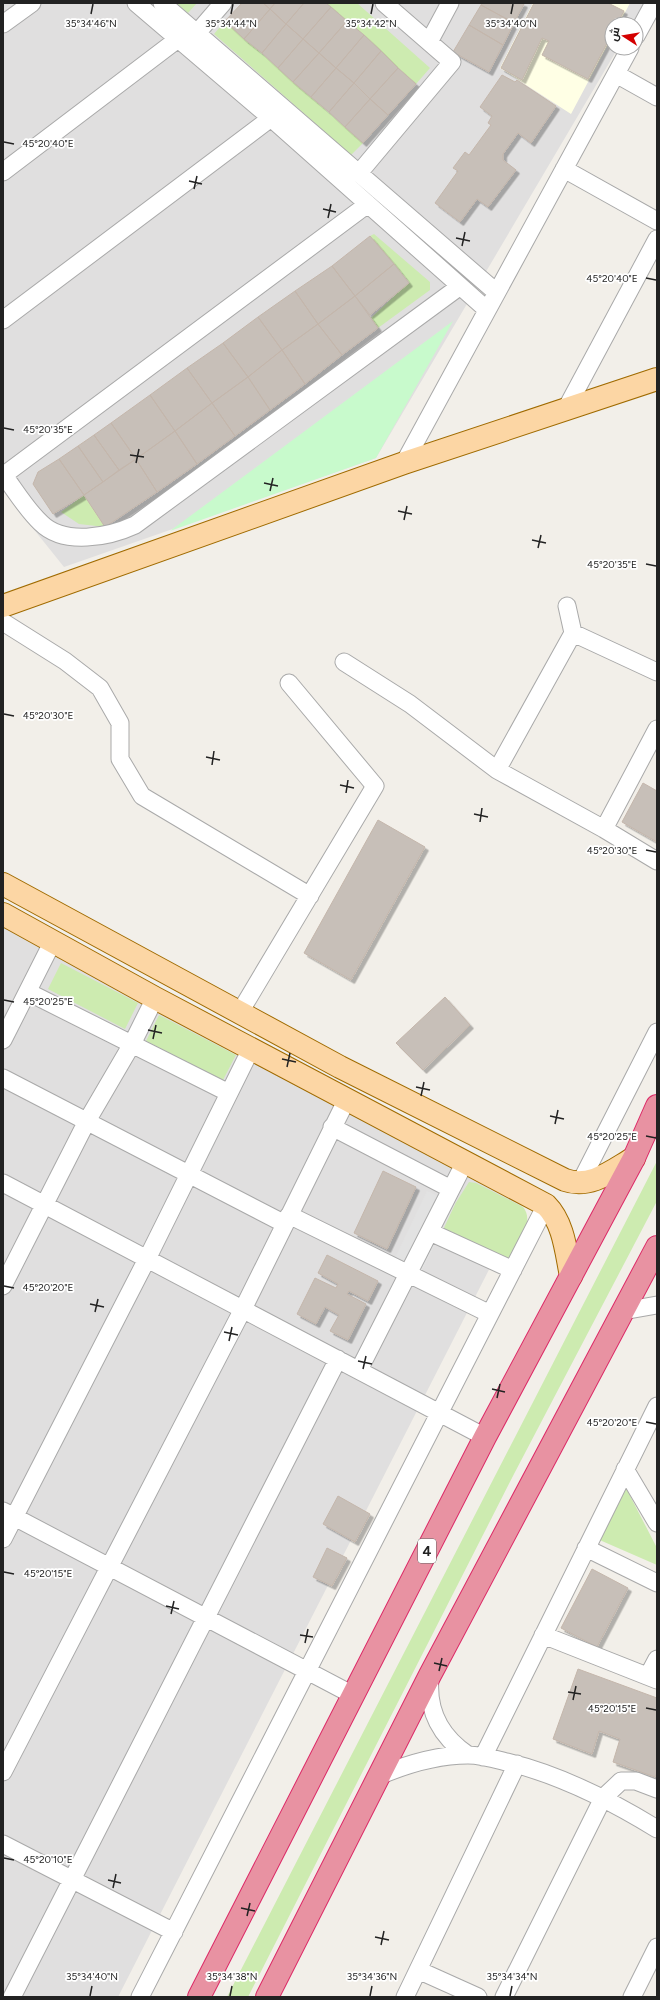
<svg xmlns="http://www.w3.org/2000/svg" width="660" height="2000" font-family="Figtree,Cairo,sans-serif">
	<defs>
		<filter id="shadow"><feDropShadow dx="3.5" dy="3.5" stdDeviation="0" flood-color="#0004"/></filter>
	</defs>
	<rect width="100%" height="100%" fill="#f2efe9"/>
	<!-- residential -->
	<path fill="#e0dfdf" d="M 3,3 L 644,3 L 632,24 L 612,24 L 612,48 L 618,48 L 376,458 L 64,567 L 3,491 Z
		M 3,927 L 524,1201 L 118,1997 L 3,1997 Z"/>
	<!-- education -->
	<path fill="#ffffe5" d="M 533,3 L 630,3 L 619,24 L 612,24 L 612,37 L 571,114 L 500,68 Z"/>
	<!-- grass -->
	<path fill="#cdebb0" d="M 176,3 L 197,3 L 188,13 Z
		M 325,3 L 357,3 L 430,68 L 416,84 Z
		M 225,21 L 363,143 L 351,155 L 214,34 Z
		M 374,234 L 430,282 L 430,290 L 378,328 L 371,318 L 409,282 L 370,236 Z
		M 84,495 L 105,527 L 79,524 L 61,512 Z
		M 61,963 L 138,1003 L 125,1029 L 48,989 Z
		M 159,1015 L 236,1055 L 223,1080 L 146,1041 Z
		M 657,1161 L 657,1201 L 514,1474 L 248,1997 L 227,1997 Z
		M 469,1182 L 476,1183 L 523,1207 C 536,1222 516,1248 509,1262 L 443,1230 L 455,1204 Z
		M 626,1488 L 657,1548 L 657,1565 L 595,1538 Z"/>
	<!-- park -->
	<path fill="#c8facc" d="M 453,321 L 376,458 L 170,531 Z"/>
	<!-- parking -->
	<path fill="#e2e2e2" d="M 427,1191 L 455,1204 L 421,1273 L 394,1260 Z"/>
	<!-- building -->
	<path fill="#c7bfb8" stroke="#c4b6ab" filter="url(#shadow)" d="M 242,3 L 263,3 L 270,9 L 244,39 L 225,21 Z
		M 263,3 L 275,3 L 270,9 Z
		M 275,3 L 304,3 L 286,24 L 270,9 Z
		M 304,3 L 326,3 L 331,7 L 303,39 L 286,24 Z
		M 482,3 L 522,3 L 524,4 L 514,23 L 481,5 Z
		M 534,3 L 608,3 L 624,11 L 617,24 L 612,24 L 612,34 L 588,79 L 542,55 L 549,41 L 542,38 L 522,80 L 501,68 Z
		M 481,5 L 514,23 L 503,45 L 469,25 Z
		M 331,7 L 347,21 L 319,53 L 303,39 Z
		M 270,9 L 286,24 L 262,53 L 244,39 Z
		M 347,21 L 364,35 L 336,68 L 319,53 Z
		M 286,24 L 303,39 L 278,68 L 262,53 Z
		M 469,25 L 503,45 L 489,72 L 453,52 Z
		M 364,35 L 381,51 L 354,83 L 336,68 Z
		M 303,39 L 319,53 L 293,82 L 278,68 Z
		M 381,51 L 398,68 L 370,99 L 354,83 Z
		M 319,53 L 336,68 L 311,97 L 293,82 Z
		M 336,68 L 354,83 L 329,112 L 311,97 Z
		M 398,68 L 416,84 L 388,115 L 370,99 Z
		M 502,75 L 515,82 L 517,80 L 556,106 L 531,143 L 518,133 L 503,154 L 503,160 L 516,170 L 488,207 L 477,199 L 460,222 L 435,203 L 458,171 L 453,168 L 465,152 L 469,155 L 491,125 L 488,123 L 492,116 L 480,107 Z
		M 354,83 L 370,99 L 345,127 L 329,112 Z
		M 370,99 L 388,115 L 363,143 L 345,127 Z
		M 370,236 L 394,264 L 355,296 L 332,266 Z
		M 394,264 L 409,283 L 370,315 L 355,296 Z
		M 332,266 L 355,296 L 318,324 L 295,291 Z
		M 295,291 L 318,324 L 282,350 L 258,317 Z
		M 355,296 L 378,328 L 342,355 L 318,324 Z
		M 258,317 L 282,350 L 248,377 L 223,343 Z
		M 318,324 L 342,355 L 305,384 L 282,350 Z
		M 223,343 L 248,377 L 212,403 L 187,368 Z
		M 282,350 L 305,384 L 270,410 L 248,377 Z
		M 187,368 L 212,403 L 175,431 L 150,395 Z
		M 248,377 L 270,410 L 235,436 L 212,403 Z
		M 150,395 L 175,431 L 136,459 L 111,423 Z
		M 212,403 L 235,436 L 197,464 L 175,431 Z
		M 111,423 L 136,459 L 119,470 L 94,435 Z
		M 175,431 L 197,464 L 157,492 L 136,459 Z
		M 94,435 L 119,470 L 103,482 L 78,446 Z
		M 78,446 L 103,482 L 84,495 L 59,459 Z
		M 59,459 L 84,495 L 53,514 L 33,484 L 38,472 Z
		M 136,459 L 157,492 L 105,527 L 84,495 Z
		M 643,783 L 657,791 L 657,842 L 622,822 Z
		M 378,820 L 425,847 L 351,980 L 304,953 Z
		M 445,997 L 470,1025 L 423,1070 L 396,1043 Z
		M 383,1171 L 416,1187 L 387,1249 L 354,1233 Z
		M 327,1255 L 378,1281 L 368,1301 L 349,1291 L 347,1294 L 366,1304 L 348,1340 L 330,1331 L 339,1315 L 325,1307 L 316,1324 L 297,1314 L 315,1278 L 336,1288 L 338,1284 L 318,1273 Z
		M 338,1496 L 370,1514 L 355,1542 L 323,1524 Z
		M 327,1548 L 347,1558 L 332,1586 L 313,1577 Z
		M 592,1569 L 628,1588 L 597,1647 L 561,1628 Z
		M 578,1669 L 657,1698 L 657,1772 L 655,1777 L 613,1762 L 620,1739 L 599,1731 L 592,1754 L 553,1739 Z"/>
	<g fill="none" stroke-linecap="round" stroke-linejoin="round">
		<!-- minor casing -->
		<g stroke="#a9a9a9" stroke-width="19">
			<path id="minor" d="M 136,3 L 271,118 L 486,309
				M 162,3 L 496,292
				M 3,24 L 32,3
				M 197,33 L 223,3
				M 636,36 L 654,3
				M 429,42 L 450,3
				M 616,74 L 657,97
				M 564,169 L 657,221
				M 3,172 L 178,39
				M 359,173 L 452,62 L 384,3
				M 3,320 L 271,118
				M 567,407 L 657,239
				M 404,463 L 630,48
				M 3,474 C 15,490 26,509 41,523 C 64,546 109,537 135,525 L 459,287
				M 4,475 L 368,204
				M 3,622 L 65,661 L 100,688 L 120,723 L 120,759 L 142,796 L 310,896
				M 573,633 L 657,672
				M 344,662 L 410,704 L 497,770 L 604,829 L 657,861
				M 497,770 L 573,633 L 567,606
				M 604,829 L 657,729
				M 28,992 L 229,1093
				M 240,1012 L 375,786 L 289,683
				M 3,1040 L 53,941
				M 3,1078 L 285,1224
				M 332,1127 L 451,1189
				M 3,1183 L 485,1437
				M 580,1183 L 657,1032
				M 289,1215 L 490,1314
				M 430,1232 L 513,1270
				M 3,1286 L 87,1121 L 132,1044 L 155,998
				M 623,1311 L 657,1305
				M 359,1370 L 465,1162
				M 625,1469 L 657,1523
				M 3,1511 L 353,1695
				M 3,1539 L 147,1259 L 251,1049
				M 586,1548 L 657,1583
				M 543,1635 L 657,1680
				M 648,1676 L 657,1659
				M 430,1678 C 427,1711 441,1737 468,1755
				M 483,1757 L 657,1406
				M 3,1772 L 243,1309 L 347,1099
				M 379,1776 C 407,1764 437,1755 468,1755 C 481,1755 495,1759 507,1762 C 561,1775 610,1800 657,1829
				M 3,1844 L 174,1932
				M 418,1970 L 478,1997
				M 12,1997 L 338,1359
				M 140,1997 L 546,1205
				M 405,1997 L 517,1764
				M 504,1997 L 603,1798 L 621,1781 L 636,1781 L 657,1789
				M 632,1997 L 657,1947"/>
		</g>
		<!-- major casing -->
		<g stroke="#a06b00" stroke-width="24">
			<path id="major" d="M 3,606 L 404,463 L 657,379
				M 3,884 L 340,1067 L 565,1180 C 591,1189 613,1170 634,1158
				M 3,914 L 155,998 L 546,1205 C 564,1223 566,1252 571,1276"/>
		</g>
		<!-- highway casing -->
		<g stroke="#dc2a67" stroke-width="24">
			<path id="highway" d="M 199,1997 L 485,1437 L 634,1158 L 657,1106
				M 267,1997 L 430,1675 L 657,1247"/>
		</g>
		<!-- minor -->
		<use href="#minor" stroke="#fff" stroke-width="17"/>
		<!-- major -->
		<use href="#major" stroke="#fcd6a4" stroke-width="22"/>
		<!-- highway -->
		<use href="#highway" stroke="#e892a2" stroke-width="22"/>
	</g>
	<!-- ticks -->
	<path fill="none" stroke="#222" stroke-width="1.5" d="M 91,14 L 93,4M 231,14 L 233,4M 371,14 L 373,4M 511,14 L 513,4M 4,142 L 14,144M 189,181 L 202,184M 194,189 L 197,176M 323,209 L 336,212M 328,218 L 331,204M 456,238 L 470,241M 462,246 L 465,232M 646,278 L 656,280M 4,428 L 14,430M 130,455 L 144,457M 136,463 L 139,449M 264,483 L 278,486M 270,491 L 273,478M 398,511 L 412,514M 404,520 L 407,506M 532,540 L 546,543M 538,548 L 541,535M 646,564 L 656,566M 4,714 L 14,716M 206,757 L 220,760M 212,765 L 214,751M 340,785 L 354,788M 346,793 L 348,780M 474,814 L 488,817M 480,822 L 482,808M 646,850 L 656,852M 4,1000 L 14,1002M 148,1030 L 162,1033M 153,1039 L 156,1025M 282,1059 L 296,1062M 287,1067 L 290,1053M 416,1087 L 430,1090M 421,1096 L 424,1082M 550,1116 L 564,1119M 555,1124 L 558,1110M 646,1136 L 656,1138M 4,1286 L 14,1288M 90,1304 L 104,1307M 95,1312 L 98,1299M 224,1332 L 238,1335M 229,1341 L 232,1327M 358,1361 L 372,1364M 363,1369 L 366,1356M 492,1389 L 505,1392M 497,1398 L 500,1384M 646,1422 L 656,1424M 4,1572 L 14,1574M 166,1606 L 179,1609M 171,1614 L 174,1601M 300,1635 L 313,1637M 305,1643 L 308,1629M 434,1663 L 447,1666M 439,1671 L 442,1658M 568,1692 L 581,1694M 573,1700 L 576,1686M 646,1708 L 656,1710M 4,1858 L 14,1860M 108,1880 L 121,1883M 113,1888 L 116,1874M 241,1908 L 255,1911M 247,1916 L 250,1903M 375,1937 L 389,1940M 381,1945 L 384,1931M 90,1996 L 92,1986M 230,1996 L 232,1986M 370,1996 L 372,1986M 510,1996 L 512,1986"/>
	<g text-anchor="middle" stroke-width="3.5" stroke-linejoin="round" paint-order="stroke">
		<!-- shield labels -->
		<rect fill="#fff" stroke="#646464" stroke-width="1" x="418" y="1539" width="18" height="24" rx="3"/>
		<g font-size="14" font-weight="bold" fill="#222">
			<text x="427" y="1556">4</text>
		</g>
	</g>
	<g font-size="10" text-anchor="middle" fill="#222" stroke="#fff" stroke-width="3.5" stroke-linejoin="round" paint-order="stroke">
		<text x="91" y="27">35°34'46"N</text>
		<text x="231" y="27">35°34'44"N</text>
		<text x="371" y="27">35°34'42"N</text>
		<text x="511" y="27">35°34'40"N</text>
		<text x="48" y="147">45°20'40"E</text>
		<text x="612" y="282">45°20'40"E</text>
		<text x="48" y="433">45°20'35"E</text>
		<text x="612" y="568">45°20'35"E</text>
		<text x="48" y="719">45°20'30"E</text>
		<text x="612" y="854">45°20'30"E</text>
		<text x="48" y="1005">45°20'25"E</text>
		<text x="612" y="1140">45°20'25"E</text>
		<text x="48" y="1291">45°20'20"E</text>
		<text x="612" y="1426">45°20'20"E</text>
		<text x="48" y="1577">45°20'15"E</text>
		<text x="612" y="1712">45°20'15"E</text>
		<text x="48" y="1863">45°20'10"E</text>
		<text x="92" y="1980">35°34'40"N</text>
		<text x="232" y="1980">35°34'38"N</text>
		<text x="372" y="1980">35°34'36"N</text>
		<text x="512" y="1980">35°34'34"N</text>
	</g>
	<!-- border -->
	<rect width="660" height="2000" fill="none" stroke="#222222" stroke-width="8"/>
	<!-- north arrow -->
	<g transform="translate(624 36) rotate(282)"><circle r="19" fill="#ffffff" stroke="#a7a7a7"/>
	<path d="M0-3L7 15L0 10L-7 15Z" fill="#d40000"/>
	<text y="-6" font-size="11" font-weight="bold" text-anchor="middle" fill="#222222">ش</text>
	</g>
</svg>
